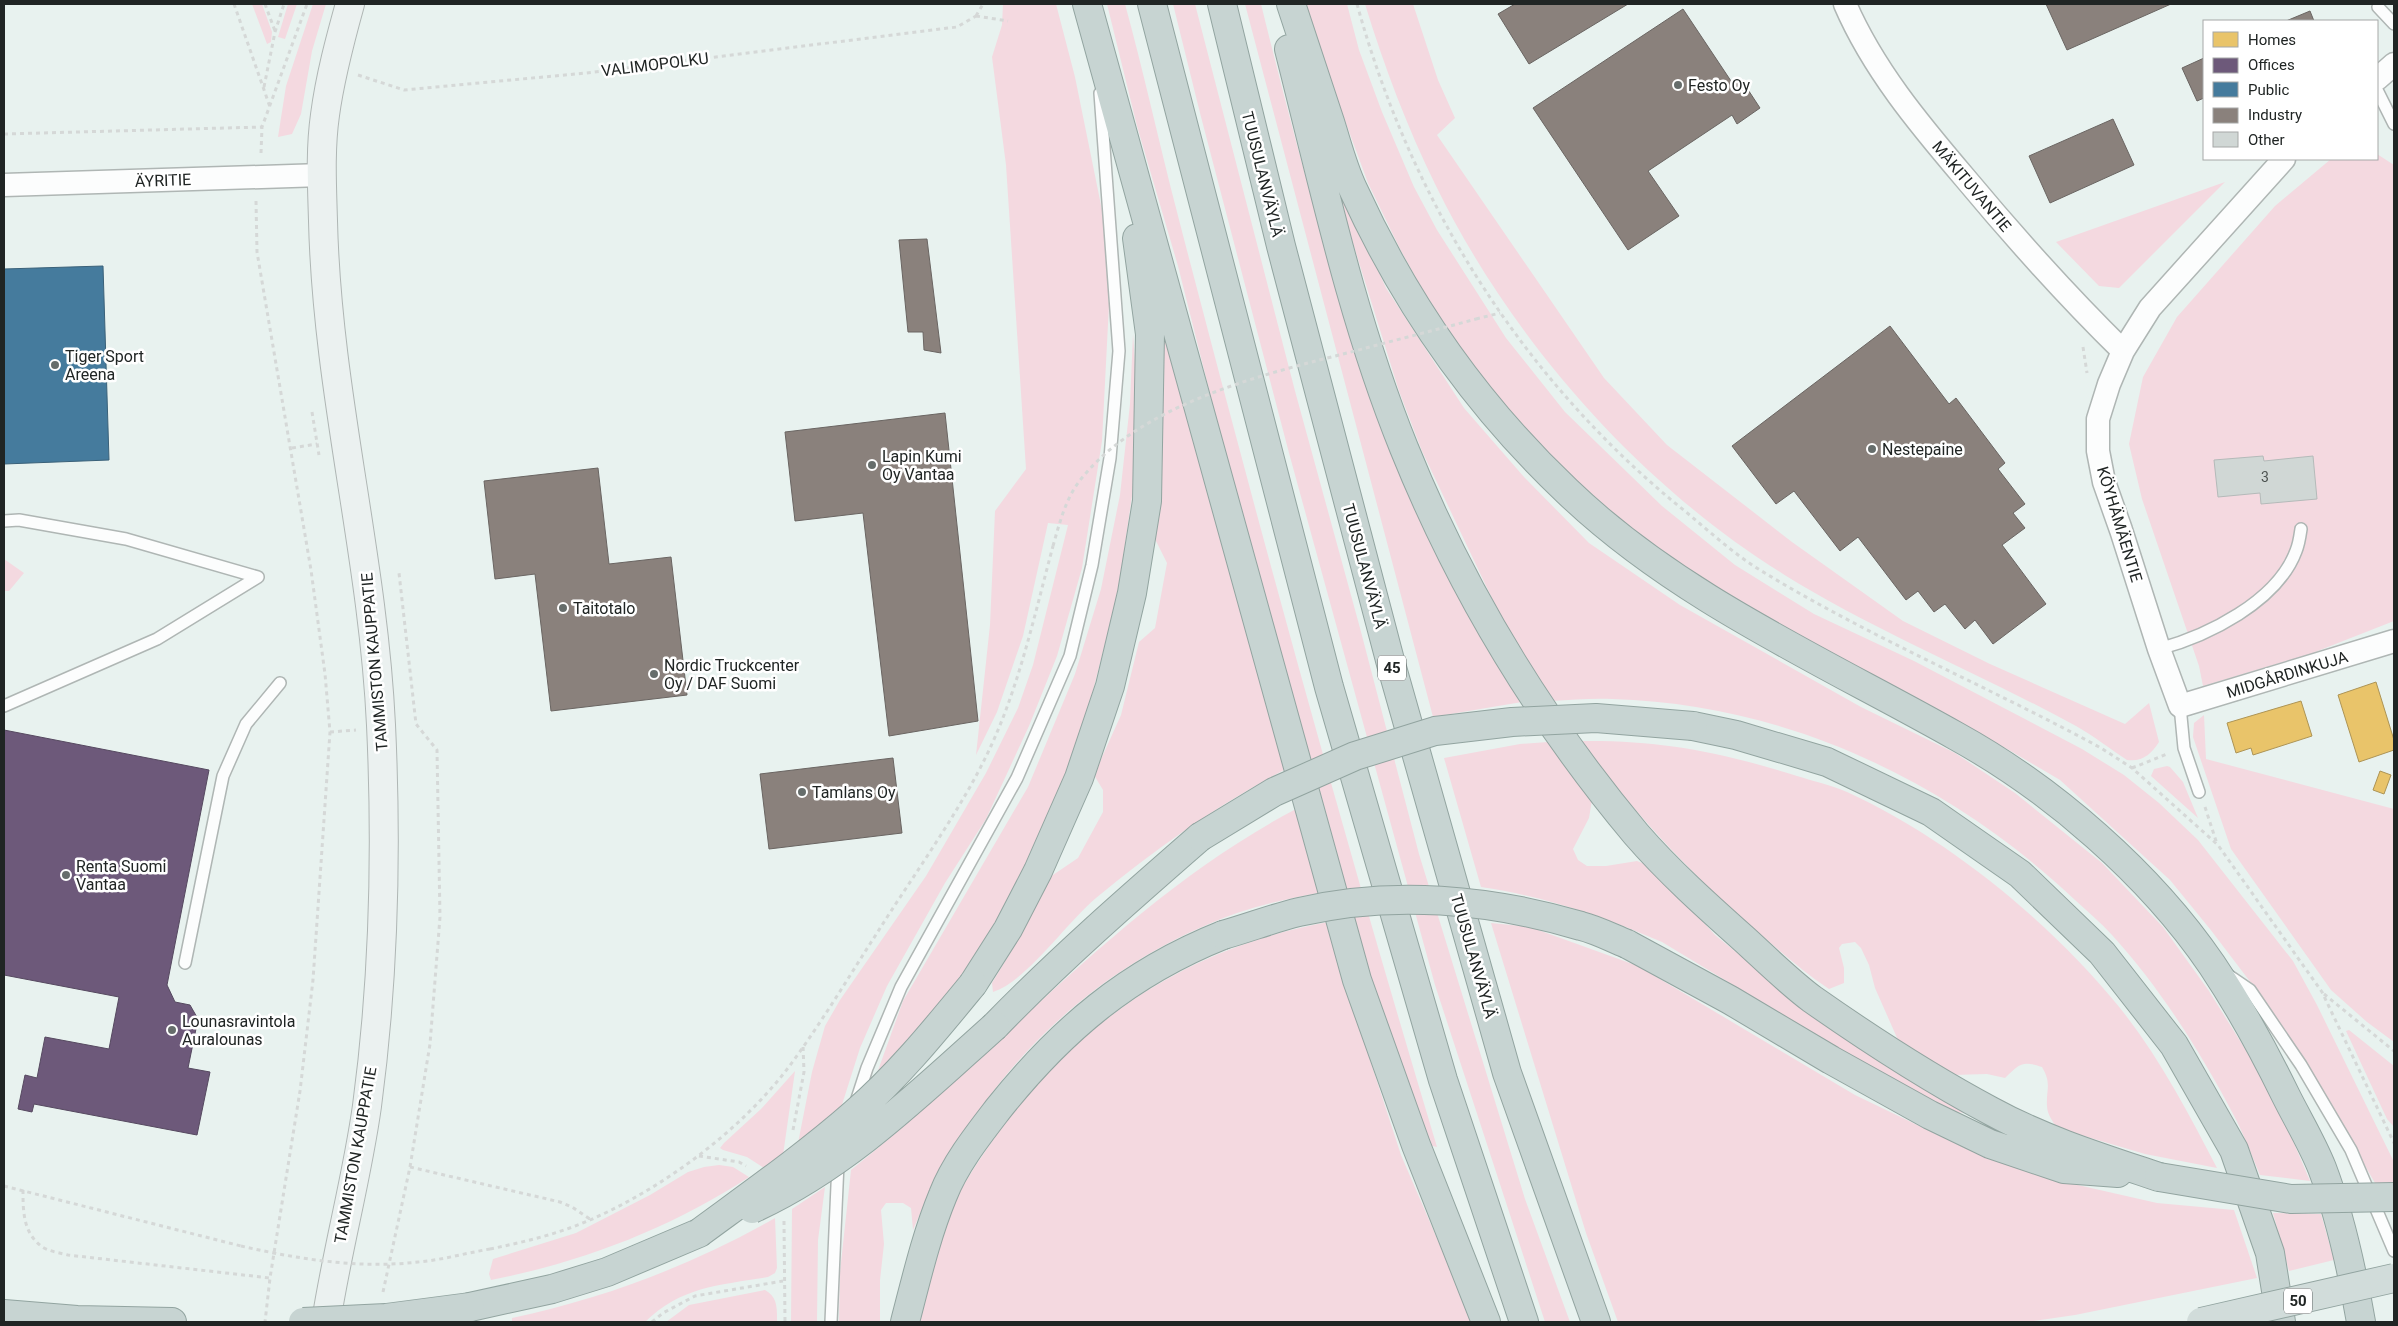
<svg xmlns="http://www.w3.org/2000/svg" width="2398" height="1326" font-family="Roboto,sans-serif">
	<rect width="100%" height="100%" fill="#e8f2ef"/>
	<!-- green -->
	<path fill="#f4d9e0" d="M 252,4 L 262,4 L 272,32 L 271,42 L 267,44 Z
		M 288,4 L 297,4 L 285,39 L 278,37 Z
		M 313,4 L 326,4 L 312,51 L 301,114 L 292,134 L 278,137 L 286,86 Z
		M 1003,4 L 1056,4 L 1075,77 L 1103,215 L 1109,305 L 1102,441 L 1082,568 L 1057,656 L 1029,726 L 986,819 L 945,883 L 887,986 L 860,1048 L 840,1111 L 798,1143 L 812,1072 L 825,1026 L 840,1000 L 926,876 L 986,773 L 1018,708 L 1033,665 L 1068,525 L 1048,523 L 1023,636 L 997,712 L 976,755 L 990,625 L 995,511 L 1026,469 L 1006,165 L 992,57 L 1002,25 Z
		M 1107,4 L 1125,4 C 1144,73 1159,143 1177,212 C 1258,525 1344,838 1437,1147 L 1428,1145 L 1364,958 L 1330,827 L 1226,457 L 1178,266 L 1137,126 Z
		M 1173,4 L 1195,4 L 1295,391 L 1360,628 L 1419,854 L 1525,1199 L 1570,1322 L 1545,1322 L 1435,985 L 1289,453 L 1200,113 Z
		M 1245,4 L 1261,4 C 1293,134 1327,263 1371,389 C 1411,501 1454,604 1522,702 L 1433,717 Z
		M 1305,4 L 1347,4 L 1359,50 L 1382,112 L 1414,187 L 1437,230 L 1506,338 L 1565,412 L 1662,506 L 1735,565 L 1814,614 L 1914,661 L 2082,749 L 2124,775 L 2159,803 L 2198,840 L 2293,961 L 2317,1005 L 2394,1162 L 2394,1183 L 2375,1183 L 2309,1069 L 2261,996 L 2210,929 L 2170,880 L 2060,780 L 2009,750 L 1958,724 L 1711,586 L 1647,543 L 1566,471 L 1497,400 L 1461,352 L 1433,309 L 1400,249 L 1368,183 L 1312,31 Z
		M 1365,4 L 1413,4 L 1438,80 L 1455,118 L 1437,135 L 1604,378 L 1667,445 L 1792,542 L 1903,621 L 1990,664 L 2125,724 L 2149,703 L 2159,742 C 2151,754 2143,762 2127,760 C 2110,749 2094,736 2076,726 C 1979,673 1876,632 1783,574 C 1637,483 1511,339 1436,186 C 1407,127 1384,66 1365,4 Z
		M 2377,154 L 2394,165 L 2394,621 L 2310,654 L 2203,686 L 2199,666 L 2142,499 L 2129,444 L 2143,377 L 2177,317 L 2275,206 L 2331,159 L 2377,159 Z
		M 1334,182 L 1344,196 L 1386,288 L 1464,408 L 1524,477 L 1589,543 L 1680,605 L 1861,707 L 1955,753 L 2015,793 L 2102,863 L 2163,927 L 2209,991 L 2273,1094 L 2310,1181 L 2260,1175 C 2251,1154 2243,1132 2232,1112 C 2200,1051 2158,985 2112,935 C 2100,922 2087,911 2075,900 C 1949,781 1787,704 1612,699 C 1592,698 1572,700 1552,701 L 1508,632 L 1422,451 L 1399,391 Z
		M 2225,182 L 2119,288 L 2099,286 L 2056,242 Z
		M 1158,308 L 1284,770 C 1216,806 1155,849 1096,898 C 1065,924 1028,980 993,992 L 992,983 L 1022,933 L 1050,877 L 1078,858 L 1103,812 L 1103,790 L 1094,775 L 1121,715 L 1139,642 L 1155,628 L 1167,563 L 1155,539 L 1162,467 L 1162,368 Z
		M 1133,334 L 1138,404 L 1135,475 L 1118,593 L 1087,714 L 1055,809 L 1001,918 L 950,991 L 916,1032 L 876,1076 L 903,1001 L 1028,787 L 1075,674 L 1101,589 L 1120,495 L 1130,404 Z
		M 4,559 L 24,573 L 9,591 L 4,591 Z
		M 2204,715 L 2206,759 L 2394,809 L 2394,1042 L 2367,1022 L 2331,990 L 2231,849 L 2193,737 L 2194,723 Z
		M 1581,741 C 1660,740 1721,752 1797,776 C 1813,781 1831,785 1847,792 C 1948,838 2050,922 2120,1008 C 2159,1057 2188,1112 2217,1168 L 2145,1154 L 2057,1128 C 2053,1122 2047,1114 2047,1106 C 2046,1089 2052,1084 2042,1067 C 2022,1060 2019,1064 2005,1078 L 1987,1074 L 1953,1075 L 1898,1040 L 1875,988 L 1869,965 L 1861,948 L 1855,942 L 1842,944 L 1839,948 L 1844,968 L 1844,983 L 1829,989 C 1802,971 1779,950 1754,929 C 1690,873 1631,810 1581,741 Z
		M 1548,742 L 1592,800 L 1589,818 L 1573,849 L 1578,860 L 1587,866 L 1606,866 L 1637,861 L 1653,867 L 1715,935 L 1811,1013 L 1884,1065 L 1968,1113 L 1953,1112 L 1914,1094 L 1662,942 C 1604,917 1544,896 1481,887 L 1444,758 L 1520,744 Z
		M 2167,766 L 2170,767 L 2183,782 L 2198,818 L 2151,776 L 2154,769 Z
		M 1296,809 L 1318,893 C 1291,898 1264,904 1237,913 C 1086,967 974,1083 913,1230 L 911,1208 L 903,1203 L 886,1203 L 881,1210 L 884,1244 L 880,1280 L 880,1322 L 839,1322 L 840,1272 L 851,1170 C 1000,1052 1125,899 1296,809 Z
		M 1328,922 L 1357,1020 L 1401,1155 L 1473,1322 L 914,1322 C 923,1292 930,1261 941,1231 C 953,1199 976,1164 996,1136 C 1079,1020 1187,948 1328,922 Z
		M 1491,923 L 1530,927 L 1638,966 L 1855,1095 L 1967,1149 L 2047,1178 L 2157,1203 L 2234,1210 L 2257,1278 L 2075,1315 L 2026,1322 L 1618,1322 L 1586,1233 Z
		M 2349,1030 L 2394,1066 L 2394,1127 L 2387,1119 L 2346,1031 Z
		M 795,1071 L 783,1155 L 764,1168 L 747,1157 L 723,1150 L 720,1148 L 724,1143 L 761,1109 Z
		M 719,1165 L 733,1167 L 749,1177 C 671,1228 583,1262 491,1280 L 489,1274 L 493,1259 L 576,1233 L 650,1195 L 688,1172 L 704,1167 Z
		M 825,1187 L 818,1240 L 817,1322 L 791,1322 L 792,1209 Z
		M 2273,1213 L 2321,1214 L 2334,1260 L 2289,1271 Z
		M 775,1218 L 777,1268 L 775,1273 L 768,1277 C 721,1285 681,1286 645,1322 L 512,1322 L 512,1318 C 606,1298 692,1265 775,1218 Z
		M 765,1290 C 778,1297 777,1309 777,1322 L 666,1322 L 689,1305 Z"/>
	<!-- homes -->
	<path fill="#e9c46a" stroke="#ad9455" d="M 2376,682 L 2394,740 L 2394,750 L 2359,762 L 2338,695 Z
		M 2301,701 L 2312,736 L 2253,755 L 2251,748 L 2236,753 L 2227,723 Z
		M 2380,771 L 2391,775 L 2384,794 L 2373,790 Z"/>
	<!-- offices -->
	<path fill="#6d597a" stroke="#564960" d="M 4,730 L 209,770 L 167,985 L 175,1002 L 190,1005 L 198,1019 L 188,1068 L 210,1072 L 197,1135 L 34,1104 L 32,1112 L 18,1109 L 25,1075 L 37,1078 L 45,1037 L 109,1049 L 119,997 L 4,975 Z"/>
	<!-- public -->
	<path fill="#457b9d" stroke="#3a6179" d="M 103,266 L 109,460 L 4,464 L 4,269 Z"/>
	<!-- industry -->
	<path fill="#8a817c" stroke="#6a6562" d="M 1515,4 L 1628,4 L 1529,64 L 1498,14 Z
		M 2046,4 L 2171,4 L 2067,50 Z
		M 1683,9 L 1733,84 L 1741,79 L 1760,108 L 1737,124 L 1732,115 L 1648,171 L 1679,216 L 1628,250 L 1533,108 Z
		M 2310,11 L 2314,21 L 2286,21 Z
		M 2204,58 L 2204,98 L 2197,101 L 2182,68 Z
		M 2113,119 L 2134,165 L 2050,203 L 2029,156 Z
		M 927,239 L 941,353 L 924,350 L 923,332 L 908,332 L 899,240 Z
		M 1890,326 L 1949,404 L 1956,398 L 2005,463 L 1998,469 L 2025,504 L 2013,513 L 2025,528 L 2002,545 L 2046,604 L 1993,644 L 1975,620 L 1965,629 L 1945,604 L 1934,612 L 1918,591 L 1906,600 L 1858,537 L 1840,551 L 1794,491 L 1776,504 L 1732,446 Z
		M 945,413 L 978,721 L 889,736 L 863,513 L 795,521 L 785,432 Z
		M 598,468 L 609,564 L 671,557 L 687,695 L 551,711 L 535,574 L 495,579 L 484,481 Z
		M 893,758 L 902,833 L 769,849 L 760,774 Z"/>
	<!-- building -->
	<path fill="#d0d7d5" stroke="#b4bab9" d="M 2263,456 L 2264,461 L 2313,456 L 2317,499 L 2261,504 L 2260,493 L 2218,497 L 2214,460 Z"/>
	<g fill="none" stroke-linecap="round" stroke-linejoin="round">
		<!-- service casing -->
		<g stroke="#afb6b4" stroke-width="14">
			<path id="service" d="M 2378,7 L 2394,24
				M 2377,90 L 2394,124
				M 4,521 L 19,520 L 126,539 L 258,577
				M 2159,649 C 2207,636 2277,602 2296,551 C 2299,544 2300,536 2301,529
				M 4,706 L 157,639 L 258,577
				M 2180,706 L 2184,748 L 2199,792
				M 185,963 L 223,776 L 246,724 L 280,683
				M 2228,975 L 2250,990 L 2301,1065 L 2351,1150 L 2394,1251
				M 855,1105 L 867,1068 L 901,987 L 1017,778 L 1070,656 L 1092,565 L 1110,458 L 1119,351 L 1100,93
				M 831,1322 L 838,1163"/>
		</g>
		<!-- minor casing -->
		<g stroke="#afb6b4" stroke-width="25">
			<path id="minor" d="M 1845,4 C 1873,69 1919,124 1965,178 C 2015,238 2067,296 2123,351
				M 2377,79 L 2394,64
				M 2284,159 L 2150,308 L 2123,351 L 2109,384 L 2098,419 L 2098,451 L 2104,482 L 2121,530 L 2159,649 L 2180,706 L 2394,641
				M 4,185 L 322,175"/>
		</g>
		<!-- secondary casing -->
		<g stroke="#afb6b4" stroke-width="30">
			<path id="secondary" d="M 326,1322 C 337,1250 357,1178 367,1106 C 384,979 387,852 381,725 C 373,555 327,392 323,221 C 322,186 320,150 325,115 C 330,77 340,40 350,4"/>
		</g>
		<!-- motorway casing -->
		<g stroke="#92a4a0" stroke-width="30">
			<path id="motorway" d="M 1087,4 L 1357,980 L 1416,1145 L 1486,1322
				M 1152,4 L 1329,687 L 1443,1080 L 1524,1322
				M 1222,4 L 1281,246 L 1391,664 L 1507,1073 L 1596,1322
				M 1291,4 C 1304,43 1317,82 1330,122 C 1337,144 1343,168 1353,189 C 1405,303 1476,405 1567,491 C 1677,597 1825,662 1956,736 C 2052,789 2150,874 2212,965 C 2240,1007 2264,1051 2286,1096 C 2298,1120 2312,1143 2322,1168 C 2341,1218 2352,1270 2361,1322
				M 1289,49 C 1323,183 1352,320 1404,448 C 1460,587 1539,718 1636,834 C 1669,872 1707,906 1744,939 C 1766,959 1788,981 1812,999 C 1869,1039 1929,1078 1991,1111 C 2044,1140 2102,1158 2159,1177
				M 1693,726 L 1736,735 L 1827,762 L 1931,812 L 2020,874 L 2102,953 L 2174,1045 L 2234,1150 L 2270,1253 L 2281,1322
				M 1627,944 L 1730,1000 L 1831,1060 L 1930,1115 L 1990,1144 L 2064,1169 L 2118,1173
				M 973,984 L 1008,929 L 1038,871 L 1079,778 L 1110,686 L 1132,593 L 1147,501 L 1150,334 L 1137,238
				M 995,1026 C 1060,959 1130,898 1200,837
				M 470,1307 L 552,1289 L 607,1272 L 699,1233
				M 4,1314 L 77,1320 L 172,1322
				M 905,1322 C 916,1280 926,1236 943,1195 C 955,1164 978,1135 998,1109 C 1061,1030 1128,973 1223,935"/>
		</g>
		<!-- path -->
		<path stroke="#d5d8d7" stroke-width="3" stroke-dasharray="4 4" stroke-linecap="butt" d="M 234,4 L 270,107
			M 265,4 L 275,31
			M 1357,4 C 1412,204 1524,382 1686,512 C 1710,532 1734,554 1760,570 C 1869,637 1989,687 2101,748 L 2132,768 L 2218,845 L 2322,992 L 2394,1143
			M 976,16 L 1008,21
			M 976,16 L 983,4
			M 358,75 L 404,90 L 586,73 L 957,27 L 976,16
			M 264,87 L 275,32 L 284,4
			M 4,134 L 262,127
			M 261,153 L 262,127 L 307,4
			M 256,201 L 257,252 L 311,570 L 325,674 L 330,732 L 313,980 L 300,1091 L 270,1278 L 265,1322
			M 1476,319 L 1500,313
			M 2083,347 L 2087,373
			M 312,412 L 319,455
			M 292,448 L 317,444
			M 330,732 L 356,730
			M 2132,768 L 2167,754
			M 2205,807 L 2217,844
			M 2324,994 L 2394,1051
			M 793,1130 L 804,1072 L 803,1045
			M 699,1156 L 739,1162 L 746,1166
			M 410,1167 L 560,1202 L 572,1207 L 590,1219
			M 4,1186 L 241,1246
			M 23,1190 C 23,1211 23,1232 41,1246 C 47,1251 60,1253 68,1255 L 270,1278
			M 784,1221 L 785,1322
			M 490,1249 C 524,1242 558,1234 590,1220 C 663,1188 739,1132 788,1068 C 820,1025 848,978 877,933 C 914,874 962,809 991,746 C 1020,683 1035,613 1053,546
			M 383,1292 L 410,1167 L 430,1044 L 440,917 L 437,750 L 416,724 L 399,573
			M 652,1322 L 663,1313 L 695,1296 L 783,1281"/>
		<!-- service -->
		<use href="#service" stroke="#fcfdfd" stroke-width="11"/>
		<!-- minor -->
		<use href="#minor" stroke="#fcfdfd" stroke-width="22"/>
		<!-- secondary -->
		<use href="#secondary" stroke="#ebf1f0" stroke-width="28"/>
		<!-- motorway -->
		<use href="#motorway" stroke="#c7d4d2" stroke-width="28"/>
		<!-- trunk-bridge casing -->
		<g stroke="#92a4a0" stroke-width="30" stroke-linecap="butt">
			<path id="trunk-bridge" d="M 2201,1322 L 2394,1278"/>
		</g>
		<!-- motorway-bridge casing -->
		<g stroke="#92a4a0" stroke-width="30" stroke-linecap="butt">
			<path id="motorway-bridge" d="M 1200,837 L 1274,792 L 1355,756 L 1435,731 L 1512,722 L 1596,718 L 1693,726
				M 1223,935 C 1248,928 1274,918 1299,912 C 1392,890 1490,899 1581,926 C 1597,930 1612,938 1627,944
				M 2159,1177 L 2291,1199 L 2394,1197
				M 752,1209 C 845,1167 920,1093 995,1026
				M 699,1233 C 752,1194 806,1156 855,1113 C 899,1075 936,1029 973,984
				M 303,1322 L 386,1318 L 470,1307"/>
		</g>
		<!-- path-bridge -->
		<path stroke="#d5d8d7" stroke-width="3" stroke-dasharray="4 4" stroke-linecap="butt" d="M 1053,546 C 1059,525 1065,501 1078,483 C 1137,404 1264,374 1355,351 C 1395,340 1436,330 1476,319
			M 241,1246 C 298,1259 359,1269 418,1262 C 442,1260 466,1253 490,1249"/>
		<!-- trunk-bridge -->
		<use href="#trunk-bridge" stroke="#d1dcda" stroke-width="28"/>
		<!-- motorway-bridge -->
		<use href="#motorway-bridge" stroke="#c7d4d2" stroke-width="28"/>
	</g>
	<!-- markers -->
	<g fill="#666d6b" stroke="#fff" stroke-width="2">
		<circle cx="1678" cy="85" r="5"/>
		<circle cx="55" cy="365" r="5"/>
		<circle cx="1872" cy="449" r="5"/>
		<circle cx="872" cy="465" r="5"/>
		<circle cx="563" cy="608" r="5"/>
		<circle cx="654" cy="674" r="5"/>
		<circle cx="802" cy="792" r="5"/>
		<circle cx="66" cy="875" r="5"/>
		<circle cx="172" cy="1030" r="5"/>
	</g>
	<g text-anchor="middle" stroke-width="5" stroke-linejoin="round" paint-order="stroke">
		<!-- number labels -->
		<g font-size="14" fill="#4c5250">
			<text x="2265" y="482">3</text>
		</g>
		<!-- shield labels -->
		<g fill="#fff" stroke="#636666" stroke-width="1">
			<rect x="1378" y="655.5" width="28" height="25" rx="4"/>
			<rect x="2284" y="1288.5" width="28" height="25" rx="4"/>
		</g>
		<g font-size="15" font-weight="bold" fill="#202524">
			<text x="1392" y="673">45</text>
			<text x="2298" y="1306">50</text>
		</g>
		<!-- street labels -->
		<g font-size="16" fill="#202524" stroke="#fff">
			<text transform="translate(655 64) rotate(-7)" y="6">VALIMOPOLKU</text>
			<text transform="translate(1263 174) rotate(76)" y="6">TUUSULANVÄYLÄ</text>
			<text transform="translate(163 180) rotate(-2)" y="6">ÄYRITIE</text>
			<text transform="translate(1972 186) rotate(50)" y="6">MÄKITUVANTIE</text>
			<text transform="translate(2120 524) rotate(73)" y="6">KÖYHÄMÄENTIE</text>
			<text transform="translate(1365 566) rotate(75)" y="6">TUUSULANVÄYLÄ</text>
			<text transform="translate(374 662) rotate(-95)" y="6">TAMMISTON KAUPPATIE</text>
			<text transform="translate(2287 674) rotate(-17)" y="6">MIDGÅRDINKUJA</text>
			<text transform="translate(1474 956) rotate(74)" y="6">TUUSULANVÄYLÄ</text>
			<text transform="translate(355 1155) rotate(-80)" y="6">TAMMISTON KAUPPATIE</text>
		</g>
		<!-- poi labels -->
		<g font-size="16" fill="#202524" stroke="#fff" text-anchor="start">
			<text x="1688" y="91">Festo Oy</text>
			<text x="65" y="362">Tiger Sport<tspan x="65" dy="18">Areena</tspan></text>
			<text x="1882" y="455">Nestepaine</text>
			<text x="882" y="462">Lapin Kumi<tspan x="882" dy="18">Oy Vantaa</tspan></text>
			<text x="573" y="614">Taitotalo</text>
			<text x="664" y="671">Nordic Truckcenter<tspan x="664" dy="18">Oy / DAF Suomi</tspan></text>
			<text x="812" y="798">Tamlans Oy</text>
			<text x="76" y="872">Renta Suomi<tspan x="76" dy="18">Vantaa</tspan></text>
			<text x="182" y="1027">Lounasravintola<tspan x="182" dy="18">Auralounas</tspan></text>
		</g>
	</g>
	<!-- border -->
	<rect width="2398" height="1326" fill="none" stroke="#202524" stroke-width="10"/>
	<!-- legend -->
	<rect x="2203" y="20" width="175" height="140" fill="#ffffff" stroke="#a6a8a7"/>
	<rect x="2213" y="32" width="25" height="15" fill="#e9c46a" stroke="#a6a8a7"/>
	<text x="2248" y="45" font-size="15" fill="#202524">Homes</text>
	<rect x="2213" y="58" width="25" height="15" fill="#6d597a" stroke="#a6a8a7"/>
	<text x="2248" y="70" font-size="15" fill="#202524">Offices</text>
	<rect x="2213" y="82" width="25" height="15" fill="#457b9d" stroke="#a6a8a7"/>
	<text x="2248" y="95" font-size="15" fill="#202524">Public</text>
	<rect x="2213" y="108" width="25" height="15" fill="#8a817c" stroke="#a6a8a7"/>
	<text x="2248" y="120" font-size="15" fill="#202524">Industry</text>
	<rect x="2213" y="132" width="25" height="15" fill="#d0d7d5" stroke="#a6a8a7"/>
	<text x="2248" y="145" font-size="15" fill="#202524">Other</text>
</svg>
